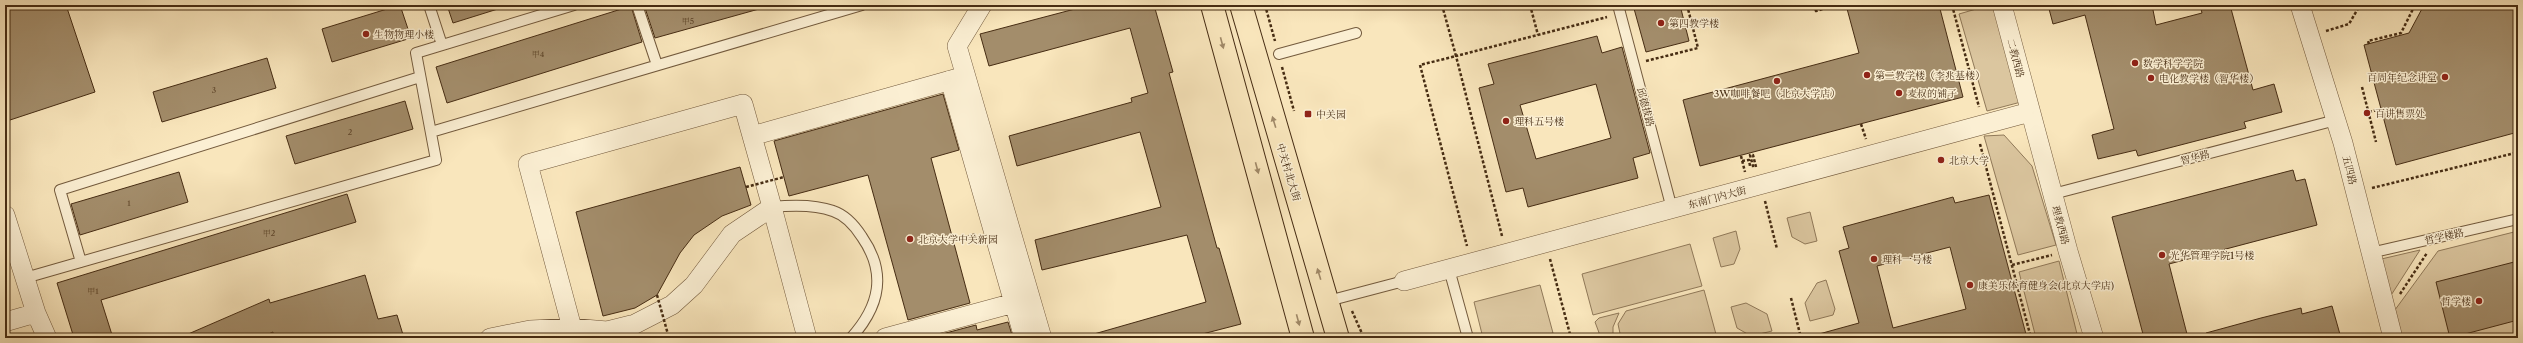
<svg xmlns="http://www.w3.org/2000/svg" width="2523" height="343" font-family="'Libre Caslon Text','Noto Serif SC',serif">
	<rect width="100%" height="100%" fill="#f9e6bc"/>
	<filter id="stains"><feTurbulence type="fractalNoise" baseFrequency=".005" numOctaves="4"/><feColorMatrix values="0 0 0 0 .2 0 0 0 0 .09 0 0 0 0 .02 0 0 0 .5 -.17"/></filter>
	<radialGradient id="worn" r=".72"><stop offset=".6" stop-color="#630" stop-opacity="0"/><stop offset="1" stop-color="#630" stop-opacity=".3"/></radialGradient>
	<!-- green -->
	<path fill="#dbc69f" stroke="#907959" d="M 1990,5 L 1994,5 L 2021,102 L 1987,111 L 1959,14 Z
		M 2004,135 L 2032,166 L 2056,245 L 2018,255 L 1984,136 Z
		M 1810,212 L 1817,241 L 1805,244 L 1792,237 L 1787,218 Z
		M 1736,231 L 1740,249 L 1734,264 L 1721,267 L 1713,238 Z
		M 2518,231 L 2518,338 L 2398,338 L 2392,314 L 2438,251 Z
		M 1690,244 L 1702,286 L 1593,315 L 1582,274 Z
		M 2420,250 L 2388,300 L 2377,260 Z
		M 2059,261 L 2078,338 L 2036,338 L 2019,272 Z
		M 1826,280 L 1835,309 L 1833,315 L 1810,321 L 1805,303 L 1817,283 Z
		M 1540,285 L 1553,333 L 1533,338 L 1483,338 L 1474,302 Z
		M 1704,290 L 1717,338 L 1621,338 L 1618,324 L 1626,311 Z
		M 1746,303 L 1767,314 L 1772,331 L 1751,336 L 1737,328 L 1731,307 Z
		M 1619,313 L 1613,327 L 1613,337 L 1601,338 L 1595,322 L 1599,318 Z"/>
	<!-- building -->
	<path fill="#a38d6b" stroke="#462c13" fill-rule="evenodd" d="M 5,5 L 66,5 L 95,92 L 7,121 L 5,114 Z
		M 400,5 L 411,38 L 332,62 L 322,29 Z
		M 447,5 L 500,5 L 501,8 L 453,23 Z
		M 644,5 L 758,5 L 759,9 L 655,38 Z
		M 1090,5 L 1154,5 L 1173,72 L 1169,73 L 1217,248 L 1219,248 L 1241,324 L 1187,338 L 1094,338 L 1094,334 L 1206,302 L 1187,235 L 1042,270 L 1035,240 L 1161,207 L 1140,132 L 1017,166 L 1009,136 L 1132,102 L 1131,98 L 1148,93 L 1130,28 L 989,66 L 980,34 Z
		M 1633,5 L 1680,5 L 1689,41 L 1646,52 Z
		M 1846,5 L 1939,5 L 1963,97 L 1700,166 L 1683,100 L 1859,53 Z
		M 2048,5 L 2152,5 L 2156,25 L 2202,13 L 2200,5 L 2230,5 L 2253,90 L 2274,84 L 2282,112 L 2244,122 L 2246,128 L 2138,156 L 2136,150 L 2098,159 L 2092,135 L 2114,129 L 2085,15 L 2053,24 Z
		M 2424,5 L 2518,5 L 2518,132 L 2396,165 L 2364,45 L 2409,33 Z
		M 631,6 L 642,42 L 447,103 L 436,67 Z
		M 1597,36 L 1602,53 L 1622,47 L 1650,153 L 1633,158 L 1638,178 L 1528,207 L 1523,188 L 1506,192 L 1479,88 L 1494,84 L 1488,64 ZM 1596,84 L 1611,138 L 1536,159 L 1520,105 Z
		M 267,58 L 276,88 L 162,122 L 153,92 Z
		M 943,94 L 959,150 L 931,158 L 970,303 L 908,320 L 868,175 L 789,196 L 774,141 Z
		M 405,101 L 413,129 L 295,164 L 286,136 Z
		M 740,167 L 751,205 L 722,216 L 694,235 L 680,253 L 657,295 L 635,308 L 603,316 L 576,212 Z
		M 2293,170 L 2296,181 L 2305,179 L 2317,225 L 2169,264 L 2188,338 L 2144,338 L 2112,217 Z
		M 179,172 L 188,202 L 80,235 L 71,204 Z
		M 347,194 L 356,222 L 101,300 L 113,338 L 74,338 L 57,283 Z
		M 1989,195 L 2027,338 L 1820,338 L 1819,334 L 1859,323 L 1839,251 L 1849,248 L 1843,227 L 1953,197 L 1955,203 ZM 1950,247 L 1966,309 L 1893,328 L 1877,266 Z
		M 2518,261 L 2518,320 L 2450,338 L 2436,282 Z
		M 365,275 L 378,319 L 397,315 L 404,338 L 273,338 L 273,332 L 259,338 L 179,338 L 269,299 L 270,303 Z
		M 2332,306 L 2341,338 L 2207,338 L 2206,333 L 2261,318 L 2301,308 L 2302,314 Z
		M 1008,322 L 1013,338 L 927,338 L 976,325 L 977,330 Z"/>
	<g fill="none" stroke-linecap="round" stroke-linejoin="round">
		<!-- service casing -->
		<g stroke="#735a3d" stroke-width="12">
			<path id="service" d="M 429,5 L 442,45
				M 637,5 L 657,65
				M 1618,5 L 1672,209
				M 1279,54 L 1356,33
				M 431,132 L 862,5
				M 2053,194 L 2336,120
				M 772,207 C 792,205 814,204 833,211 C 845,215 855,226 862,237 C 887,273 880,306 851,338
				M 2370,253 L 2518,219
				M 81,262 L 60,190 L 420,77
				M 1449,269 L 1468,338
				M 25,278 L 436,160 L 416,53 L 574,5
				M 1328,301 L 1404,281"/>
		</g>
		<!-- minor casing -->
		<g stroke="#735a3d" stroke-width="20">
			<path id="minor" d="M 982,5 L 957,46 L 1042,338
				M 2002,5 L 2068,251 L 2094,338
				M 2300,5 L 2343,143 L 2393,338
				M 950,80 L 1024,338
				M 752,136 L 962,77
				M 5,215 L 36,313 L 47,338
				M 1404,281 L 2030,112
				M 5,322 L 36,313
				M 572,328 L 528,164 L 743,104 L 772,207
				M 490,338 L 530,330 L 572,328 L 607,331 L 635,324 L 672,305 L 694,285 L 732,234 L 772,207 L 807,338
				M 885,338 L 1014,303"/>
		</g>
		<!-- primary casing -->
		<g stroke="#462c13" stroke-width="24">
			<path id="primary" d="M 1212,5 L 1303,338
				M 1241,5 L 1338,338"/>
		</g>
		<!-- path -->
		<path stroke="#462c13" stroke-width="2.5" stroke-dasharray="3 2" stroke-linecap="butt" d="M 1265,5 L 1275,41
			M 1442,5 L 1456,56 L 1420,65 L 1467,246
			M 1530,5 L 1538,35
			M 1814,5 L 1816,11 L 1837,5
			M 1952,5 L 1979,107
			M 2326,31 L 2349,24 L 2360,5
			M 2369,44 L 2368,41 L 2401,33 L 2415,5
			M 1646,61 L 1698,48 L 1687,5
			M 1282,67 L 1294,111
			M 2362,87 L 2376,142
			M 2369,112 L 2381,109
			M 1861,124 L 1866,139
			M 1980,144 L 2031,338
			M 1741,156 L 1745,172
			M 1742,161 L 1749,160 L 1750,166 L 1753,166 L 1750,155 L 1753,155 L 1756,167
			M 2372,188 L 2515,153 L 2518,166
			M 1765,201 L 1777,249
			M 1502,236 L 1456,56 L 1607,17
			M 953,241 L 976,234
			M 1550,259 L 1571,338
			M 2012,265 L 2052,255
			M 2400,294 L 2427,253
			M 1791,298 L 1801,338
			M 1352,311 L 1364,338"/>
		<!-- service -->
		<use href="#service" stroke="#fbefd3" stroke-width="10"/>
		<!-- minor -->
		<use href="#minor" stroke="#fbefd3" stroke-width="19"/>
		<!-- primary -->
		<use href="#primary" stroke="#f9e6bc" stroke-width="22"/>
		<!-- path-bridge -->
		<path stroke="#462c13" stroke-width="2.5" stroke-dasharray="3 2" stroke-linecap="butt" d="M 746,187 L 784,177
			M 657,295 L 669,338"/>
	</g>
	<!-- one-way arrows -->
	<defs><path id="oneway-solid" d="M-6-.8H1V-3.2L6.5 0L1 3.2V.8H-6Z"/></defs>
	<g fill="#a08968">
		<use href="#oneway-solid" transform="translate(1222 43) rotate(75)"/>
		<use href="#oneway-solid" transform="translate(1274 122) rotate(-107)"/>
		<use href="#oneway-solid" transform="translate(1257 168) rotate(75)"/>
		<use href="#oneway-solid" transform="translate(1319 274) rotate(-107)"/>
		<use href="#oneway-solid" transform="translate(1298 320) rotate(75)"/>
	</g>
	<!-- markers -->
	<g fill="#8f2418" stroke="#fbefd3" stroke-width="1.5">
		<circle cx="1661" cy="23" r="4"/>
		<circle cx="366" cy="34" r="4"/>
		<circle cx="2135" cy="63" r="4"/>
		<circle cx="1867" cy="75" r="4"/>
		<circle cx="2445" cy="77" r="4"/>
		<circle cx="2151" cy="78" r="4"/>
		<circle cx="1777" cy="81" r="4"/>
		<circle cx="1899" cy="93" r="4"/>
		<circle cx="2367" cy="113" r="4"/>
		<rect x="1304" y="110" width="8" height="8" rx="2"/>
		<circle cx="1506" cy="121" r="4"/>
		<circle cx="1941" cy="160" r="4"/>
		<circle cx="910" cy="239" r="4"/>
		<circle cx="2162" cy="255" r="4"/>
		<circle cx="1874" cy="259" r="4"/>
		<circle cx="1970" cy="285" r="4"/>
		<circle cx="2479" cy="301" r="4"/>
	</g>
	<g text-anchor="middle" stroke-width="3" stroke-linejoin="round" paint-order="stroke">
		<!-- number labels -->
		<g font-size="8" fill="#5d4429">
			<text x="688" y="24">甲5</text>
			<text x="538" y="57">甲4</text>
			<text x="214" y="93">3</text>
			<text x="350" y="135">2</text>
			<text x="129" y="206">1</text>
			<text x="269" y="236">甲2</text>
			<text x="93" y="294">甲1</text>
		</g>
		<!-- poi labels -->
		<g font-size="10" fill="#462c13" stroke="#fbefd3" text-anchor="start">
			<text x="1669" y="27">第四教学楼</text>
			<text x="374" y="38">生物物理小楼</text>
			<text x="2143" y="67">数学科学学院</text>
			<text x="1875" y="79">第二教学楼（李兆基楼）</text>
			<text x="2437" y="81" text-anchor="end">百周年纪念讲堂</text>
			<text x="2159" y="82">电化教学楼（智华楼）</text>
			<text x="1777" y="97" text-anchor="middle">3W咖啡餐吧（北京大学店）</text>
			<text x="1907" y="97">麦叔的铺子</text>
			<text x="2375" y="117">百讲售票处</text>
			<text x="1316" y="118">中关园</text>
			<text x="1514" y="125">理科五号楼</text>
			<text x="1949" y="164">北京大学</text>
			<text x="918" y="243">北京大学中关新园</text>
			<text x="2170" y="259">光华管理学院1号楼</text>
			<text x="1882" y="263">理科一号楼</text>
			<text x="1978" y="289">康美乐体育健身会(北京大学店)</text>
			<text x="2471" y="305" text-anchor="end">哲学楼</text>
		</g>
		<!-- street labels -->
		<g font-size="10" fill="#462c13" stroke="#fbefd3">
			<text transform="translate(2016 58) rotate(75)" y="4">二教西路</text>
			<text transform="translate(1646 107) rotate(75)" y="4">邱德拔路</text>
			<text transform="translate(2195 157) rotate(-15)" y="4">智华路</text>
			<text transform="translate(2350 170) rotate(76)" y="4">五四路</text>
			<text transform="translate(1289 172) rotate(73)" y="4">中关村北大街</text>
			<text transform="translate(1717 197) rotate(-15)" y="4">东南门内大街</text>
			<text transform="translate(2061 225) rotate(75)" y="4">理教西路</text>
			<text transform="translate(2444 236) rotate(-13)" y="4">哲学楼路</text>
		</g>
	</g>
	<!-- margin -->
	<rect width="2523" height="343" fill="none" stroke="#f9e6bc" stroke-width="20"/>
	<rect x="6" y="6" width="2511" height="331" fill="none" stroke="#462c13" stroke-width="2"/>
	<rect x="10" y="10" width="2503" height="323" fill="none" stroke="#462c13"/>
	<rect width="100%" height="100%" filter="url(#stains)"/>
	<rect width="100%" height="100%" fill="url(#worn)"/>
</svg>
